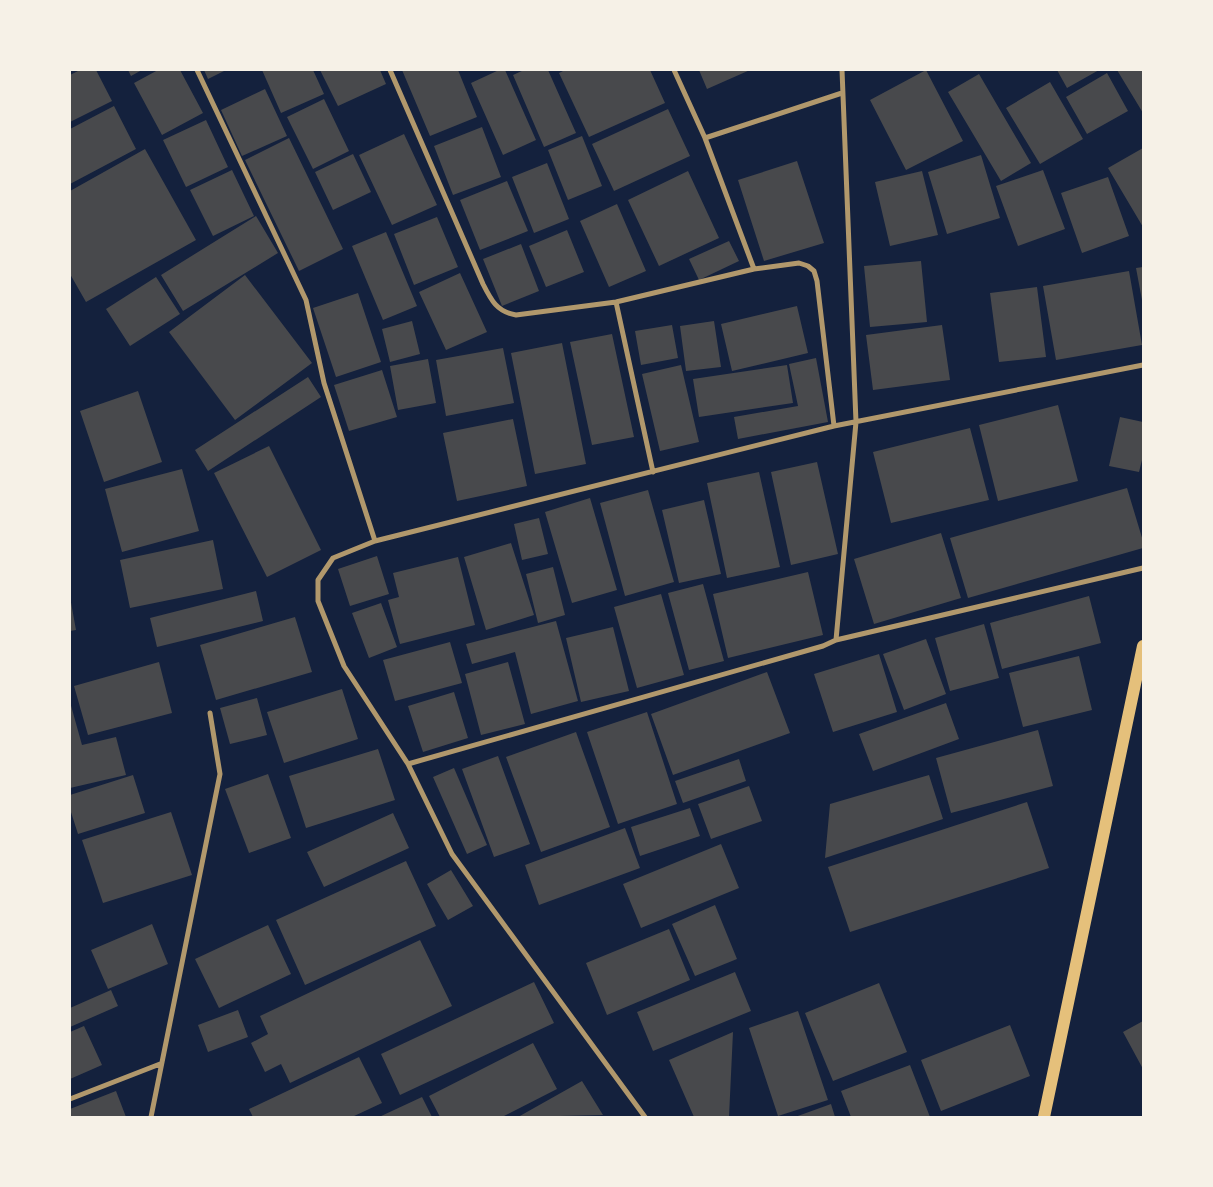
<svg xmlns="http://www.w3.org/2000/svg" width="1213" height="1187" font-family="Helvetica,sans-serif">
	<rect width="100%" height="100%" fill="#14213d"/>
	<!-- building -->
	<path fill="#48494c" d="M 80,70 L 96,70 L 112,101 L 70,122 L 70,75 Z
		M 128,70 L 142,70 L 131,76 Z
		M 158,70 L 180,70 L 203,113 L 162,135 L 134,83 Z
		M 204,70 L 226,70 L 208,79 Z
		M 262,70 L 313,70 L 324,94 L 281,113 Z
		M 320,70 L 380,70 L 386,84 L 338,106 Z
		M 402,70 L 458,70 L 477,117 L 430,136 Z
		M 499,70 L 505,70 L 536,140 L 503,155 L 471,83 Z
		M 524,70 L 548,70 L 576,133 L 544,147 L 513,75 Z
		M 565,70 L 650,70 L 665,103 L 589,137 L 559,73 Z
		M 699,70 L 750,70 L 707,89 Z
		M 926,70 L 963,141 L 906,170 L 870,100 Z
		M 1057,70 L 1099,70 L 1067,88 Z
		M 1117,70 L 1143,70 L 1143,113 Z
		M 1107,73 L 1128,111 L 1087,134 L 1066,97 Z
		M 979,74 L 1031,163 L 1001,181 L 948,92 Z
		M 1050,82 L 1083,139 L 1040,164 L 1006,108 Z
		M 265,89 L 287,136 L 242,156 L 221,110 Z
		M 324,99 L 349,151 L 313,169 L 287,117 Z
		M 114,106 L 136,149 L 70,184 L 70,129 Z
		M 668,109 L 690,156 L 614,191 L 592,144 Z
		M 206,120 L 228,167 L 186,187 L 163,140 Z
		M 482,127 L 501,177 L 453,195 L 434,146 Z
		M 404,134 L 437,205 L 392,225 L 359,155 Z
		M 582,136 L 602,186 L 568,200 L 548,150 Z
		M 289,138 L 343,249 L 299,271 L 245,160 Z
		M 1143,148 L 1143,227 L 1108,168 Z
		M 145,149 L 196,240 L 86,302 L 70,274 L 70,191 Z
		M 353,154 L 371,192 L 333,210 L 315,172 Z
		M 981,155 L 1000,218 L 947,234 L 928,172 Z
		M 797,161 L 824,243 L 764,261 L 738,180 Z
		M 547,163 L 569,219 L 534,233 L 512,177 Z
		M 232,170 L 254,216 L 213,236 L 190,190 Z
		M 1043,170 L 1065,229 L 1018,246 L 996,186 Z
		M 688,171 L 719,238 L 659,266 L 628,200 Z
		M 922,171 L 938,235 L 890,246 L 875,182 Z
		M 1108,177 L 1129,236 L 1082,253 L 1061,193 Z
		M 507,181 L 528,231 L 480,250 L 460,200 Z
		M 617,204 L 646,271 L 609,287 L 580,221 Z
		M 256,216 L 278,253 L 183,311 L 161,275 Z
		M 437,217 L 458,267 L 414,285 L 394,234 Z
		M 567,230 L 584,272 L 546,287 L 529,246 Z
		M 386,232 L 417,306 L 383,320 L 352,246 Z
		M 729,241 L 739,261 L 699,280 L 689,259 Z
		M 521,244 L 539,291 L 502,306 L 483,259 Z
		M 921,261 L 927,322 L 870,327 L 864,266 Z
		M 1143,267 L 1143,300 L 1142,300 L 1136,268 Z
		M 1129,271 L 1142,345 L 1056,360 L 1043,286 Z
		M 460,273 L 487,332 L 446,350 L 419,292 Z
		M 245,275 L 312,363 L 235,420 L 169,332 Z
		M 156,277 L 180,314 L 130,346 L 106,309 Z
		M 1037,287 L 1046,357 L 999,362 L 990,293 Z
		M 358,293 L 381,362 L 336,377 L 313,308 Z
		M 797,306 L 808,353 L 732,371 L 721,324 Z
		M 412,321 L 420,354 L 390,362 L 382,329 Z
		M 714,321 L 721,367 L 686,371 L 680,326 Z
		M 672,325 L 678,358 L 641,365 L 635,331 Z
		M 942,325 L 950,380 L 873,390 L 866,335 Z
		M 612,334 L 634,437 L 592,445 L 570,342 Z
		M 562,343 L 586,464 L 535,474 L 511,353 Z
		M 503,348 L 514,403 L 446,416 L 436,360 Z
		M 816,358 L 828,422 L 738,439 L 734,417 L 798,406 L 789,364 Z
		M 428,359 L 436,403 L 398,410 L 390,366 Z
		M 681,365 L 699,442 L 660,451 L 642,374 Z
		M 787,365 L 793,403 L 699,417 L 693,379 Z
		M 382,370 L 397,417 L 349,431 L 334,385 Z
		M 308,377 L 321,397 L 208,471 L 195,450 Z
		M 138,391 L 162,462 L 104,482 L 80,411 Z
		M 1058,405 L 1078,481 L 998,501 L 979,425 Z
		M 1120,417 L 1143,422 L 1143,456 L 1139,472 L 1109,466 Z
		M 513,419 L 527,486 L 457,501 L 443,433 Z
		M 970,428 L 989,500 L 891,523 L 873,452 Z
		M 269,446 L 321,550 L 267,577 L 214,473 Z
		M 817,462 L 838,554 L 791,565 L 771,472 Z
		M 182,469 L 199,531 L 122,552 L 105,489 Z
		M 759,472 L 780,567 L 727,578 L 707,483 Z
		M 1127,488 L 1143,541 L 1143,548 L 968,598 L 950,538 Z
		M 648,490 L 674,582 L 625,596 L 600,503 Z
		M 590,498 L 617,590 L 572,603 L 545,512 Z
		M 704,500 L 721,574 L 679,583 L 662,510 Z
		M 539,518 L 548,554 L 522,560 L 514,524 Z
		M 941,533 L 961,598 L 874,624 L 854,559 Z
		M 213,540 L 223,589 L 130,608 L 120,560 Z
		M 511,543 L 534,615 L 486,630 L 464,557 Z
		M 377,556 L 389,594 L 350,606 L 338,569 Z
		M 458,557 L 475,625 L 400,644 L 388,600 L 399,597 L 393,573 Z
		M 553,567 L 565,615 L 538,623 L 526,574 Z
		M 808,572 L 823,635 L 728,658 L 713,594 Z
		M 703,584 L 724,661 L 689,670 L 668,593 Z
		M 256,591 L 263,621 L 157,647 L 150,618 Z
		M 661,594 L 684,675 L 637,688 L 614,607 Z
		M 1089,596 L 1101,643 L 1002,669 L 990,623 Z
		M 70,597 L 76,630 L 70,631 Z
		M 381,603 L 397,647 L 369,658 L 352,613 Z
		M 295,617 L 312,672 L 216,700 L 200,645 Z
		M 556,621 L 578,701 L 531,714 L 515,652 L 472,664 L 466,644 Z
		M 984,624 L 999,678 L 950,691 L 935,638 Z
		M 613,627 L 629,691 L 581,702 L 566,638 Z
		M 926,639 L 946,694 L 904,710 L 883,654 Z
		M 450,642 L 462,683 L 395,701 L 383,660 Z
		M 879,654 L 897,712 L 833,732 L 814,674 Z
		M 1079,656 L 1092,710 L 1023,727 L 1009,673 Z
		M 159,662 L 172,713 L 88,735 L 74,686 Z
		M 508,662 L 525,724 L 481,735 L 465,674 Z
		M 767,672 L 790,733 L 673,775 L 651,714 Z
		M 342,689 L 358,739 L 284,763 L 267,712 Z
		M 454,692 L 468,738 L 423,752 L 408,706 Z
		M 257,698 L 267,735 L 230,744 L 220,708 Z
		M 70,702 L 82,745 L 116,737 L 126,775 L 70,788 Z
		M 946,703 L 959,739 L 873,771 L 859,734 Z
		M 647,712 L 677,804 L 618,824 L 587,732 Z
		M 1038,730 L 1053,786 L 951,813 L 936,758 Z
		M 576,732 L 610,827 L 541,852 L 506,757 Z
		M 378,749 L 395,800 L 306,828 L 289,776 Z
		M 498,756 L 530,844 L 494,857 L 462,769 Z
		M 739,759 L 746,781 L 683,803 L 675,781 Z
		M 454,768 L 487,845 L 467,854 L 433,777 Z
		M 268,774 L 291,838 L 249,853 L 225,789 Z
		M 133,775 L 145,813 L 78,834 L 70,809 L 70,795 Z
		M 929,775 L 943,819 L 825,858 L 830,804 Z
		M 749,786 L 762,821 L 711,839 L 698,804 Z
		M 1027,802 L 1049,868 L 850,932 L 828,867 Z
		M 690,808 L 700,836 L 640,856 L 631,827 Z
		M 171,812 L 192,875 L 103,903 L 82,840 Z
		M 393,813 L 409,848 L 324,887 L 307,852 Z
		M 625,828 L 640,868 L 539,905 L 525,865 Z
		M 721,844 L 739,888 L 641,928 L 623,884 Z
		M 406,861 L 436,926 L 305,985 L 276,920 Z
		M 451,870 L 473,906 L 448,920 L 427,884 Z
		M 715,905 L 737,959 L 695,976 L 672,924 Z
		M 152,924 L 168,964 L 108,989 L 91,950 Z
		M 268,925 L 291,974 L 219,1008 L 195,959 Z
		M 669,929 L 690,980 L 607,1015 L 586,963 Z
		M 420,940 L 452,1006 L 290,1083 L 281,1064 L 265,1072 L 251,1043 L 268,1034 L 260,1016 Z
		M 735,972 L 751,1011 L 653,1051 L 637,1012 Z
		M 534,982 L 554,1023 L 400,1095 L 381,1054 Z
		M 879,983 L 907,1052 L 833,1081 L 805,1013 Z
		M 111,990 L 118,1006 L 70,1027 L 70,1008 Z
		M 238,1010 L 248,1037 L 208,1052 L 198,1025 Z
		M 798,1011 L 828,1100 L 778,1116 L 749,1028 Z
		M 1143,1021 L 1143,1069 L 1123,1032 Z
		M 1010,1025 L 1030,1076 L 941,1111 L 921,1060 Z
		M 84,1026 L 102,1065 L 70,1079 L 70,1032 Z
		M 733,1032 L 729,1117 L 694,1117 L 669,1060 Z
		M 533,1043 L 557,1089 L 502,1117 L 440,1117 L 429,1096 Z
		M 359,1057 L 382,1103 L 352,1117 L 253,1117 L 249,1109 Z
		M 910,1065 L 930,1117 L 851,1117 L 841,1091 Z
		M 582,1081 L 603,1115 L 518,1117 Z
		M 116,1091 L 126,1117 L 70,1117 L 70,1109 Z
		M 422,1097 L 432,1117 L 379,1117 Z
		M 831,1104 L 835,1117 L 795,1117 Z"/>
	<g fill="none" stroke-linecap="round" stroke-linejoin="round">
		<!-- minor -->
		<path stroke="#b1986c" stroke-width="5" d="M 197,70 L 306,300 L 324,383 L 375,541
			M 390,70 L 483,284 C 491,300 497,312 516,315 L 616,302 L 754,269 L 799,263 L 808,266 L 814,271 L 817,281 L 834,426
			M 674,70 L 705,138 L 754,269
			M 705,138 L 842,93
			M 616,302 L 653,472
			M 836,640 L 856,422 L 842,70
			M 408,764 L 823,646 L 836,640 L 1143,568
			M 70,1099 L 160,1064
			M 151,1117 L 220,774 L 210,713
			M 645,1117 L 452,854 L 408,764 L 344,666 L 318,601 L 318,580 L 333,558 L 375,541 L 834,426 L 1143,365"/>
		<!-- primary -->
		<path stroke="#e5c07b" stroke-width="12" d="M 1044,1117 L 1143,646"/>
	</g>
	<!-- border -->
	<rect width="1213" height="1187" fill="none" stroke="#f6f1e7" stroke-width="142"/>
</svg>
